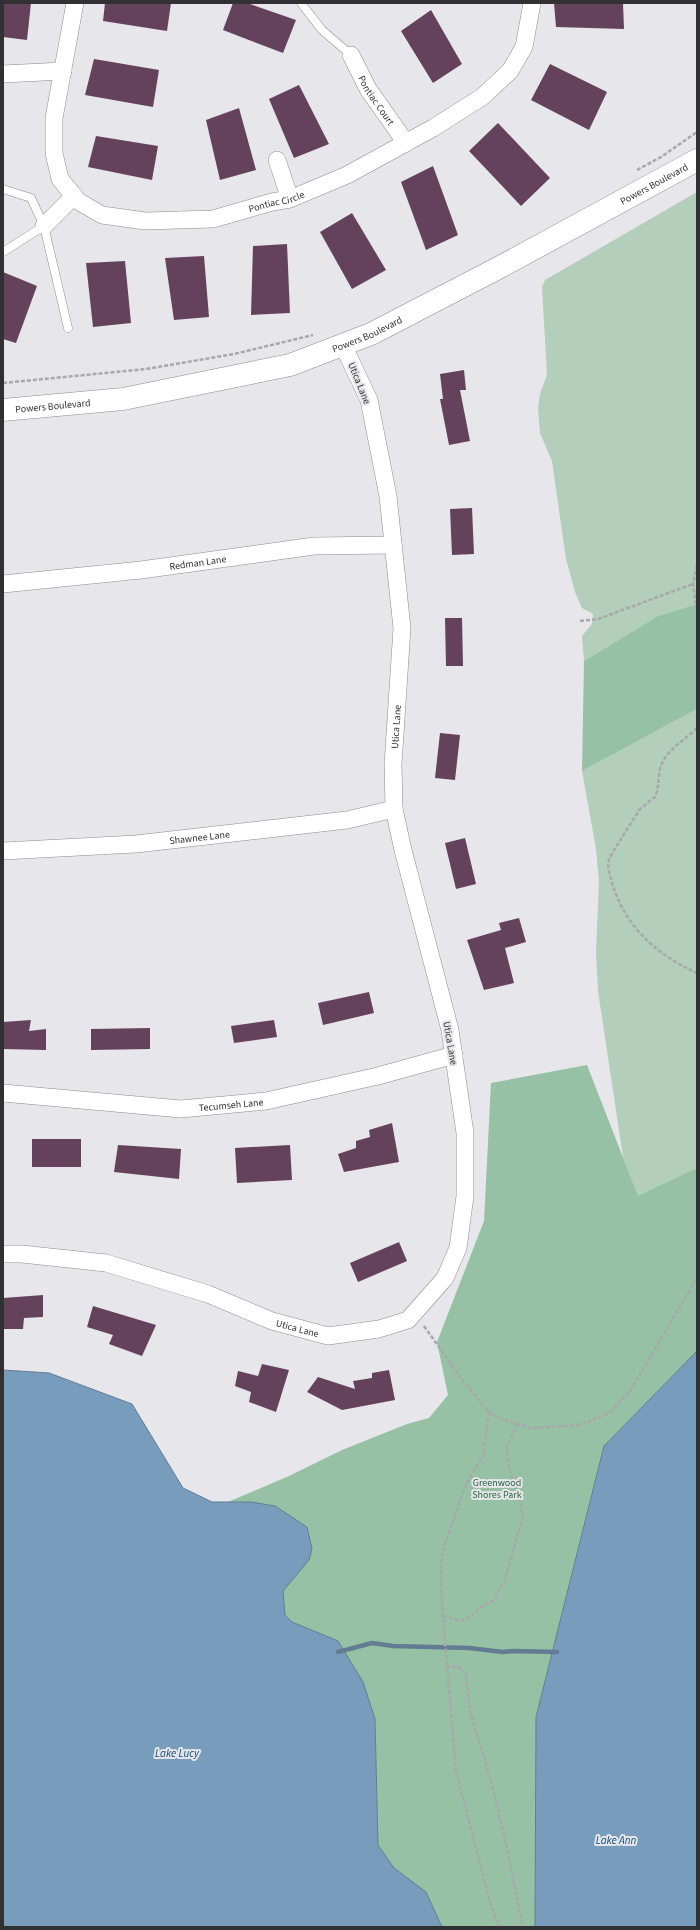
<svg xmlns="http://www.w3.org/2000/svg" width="700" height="1930" font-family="'Source Sans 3',sans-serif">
	<rect width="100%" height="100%" fill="#e6e6eb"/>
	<!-- green -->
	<path fill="#b3cebb" d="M 697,192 L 697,604 L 658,616 L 584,661 L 582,636 L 592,624 L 593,614 L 582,608 L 575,592 L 566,559 L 552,461 L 540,433 L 538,409 L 540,394 L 547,375 L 542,287 L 545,280 Z
		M 697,709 L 697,1168 L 638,1197 L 623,1157 L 598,991 L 596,952 L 599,881 L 596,849 L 582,771 Z"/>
	<!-- forest -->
	<path fill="#96c1a4" d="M 697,604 L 697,709 L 582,771 L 584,661 L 658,616 Z
		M 587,1065 L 638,1196 L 697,1168 L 697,1351 L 604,1446 L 536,1717 L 535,1927 L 442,1927 L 426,1892 L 394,1868 L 378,1845 L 375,1719 L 338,1641 L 292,1622 L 285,1615 L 283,1591 L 308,1560 L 312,1549 L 307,1527 L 228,1502 L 289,1476 L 342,1450 L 407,1424 L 429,1418 L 448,1395 L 437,1342 L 484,1221 L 491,1083 Z"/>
	<!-- water -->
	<path fill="#789cbc" stroke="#637c93" d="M 697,1351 L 697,1927 L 535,1927 L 536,1717 L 604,1446 Z
		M 3,1370 L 49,1373 L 132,1404 L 183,1488 L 212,1502 L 251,1502 L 275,1506 L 307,1527 L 312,1549 L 309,1560 L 283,1591 L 285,1615 L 292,1622 L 338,1641 L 363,1682 L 375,1719 L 378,1845 L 394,1868 L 426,1892 L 442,1927 L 3,1927 Z"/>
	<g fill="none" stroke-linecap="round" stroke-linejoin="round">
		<!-- stream -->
		<path stroke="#637c93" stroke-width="4.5" d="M 338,1652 L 372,1643 L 393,1646 L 469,1648 L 503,1652 L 514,1651 L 557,1652"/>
	</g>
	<!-- building -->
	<path fill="#65425c" d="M 3,3 L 31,3 L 27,40 L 3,37 Z
		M 105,3 L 171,3 L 167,31 L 103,21 Z
		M 233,3 L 247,3 L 296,20 L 283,53 L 223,30 Z
		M 554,3 L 623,3 L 624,29 L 556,27 Z
		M 431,10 L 462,64 L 433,83 L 401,31 Z
		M 94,59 L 159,70 L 153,107 L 85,95 Z
		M 550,64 L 607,92 L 589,130 L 531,100 Z
		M 299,85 L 329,144 L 294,158 L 269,99 Z
		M 239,108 L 256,170 L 220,180 L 206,120 Z
		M 498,123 L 550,178 L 521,206 L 469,151 Z
		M 96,136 L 158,146 L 152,180 L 88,167 Z
		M 433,166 L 458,235 L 426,250 L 401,182 Z
		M 352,213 L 386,270 L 352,289 L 320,232 Z
		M 287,244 L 290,313 L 251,315 L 253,246 Z
		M 204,256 L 209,317 L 174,320 L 165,258 Z
		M 125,261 L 131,323 L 93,327 L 86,263 Z
		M 3,272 L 37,286 L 16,343 L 3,339 Z
		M 464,370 L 466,390 L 460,390 L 470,441 L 449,445 L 440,399 L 443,399 L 440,374 Z
		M 472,508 L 474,554 L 452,555 L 450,509 Z
		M 445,618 L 462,618 L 463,666 L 446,666 Z
		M 440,733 L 460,735 L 455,780 L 435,778 Z
		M 465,838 L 476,884 L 456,889 L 445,843 Z
		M 519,918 L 526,942 L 505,948 L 514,983 L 484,990 L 467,940 L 501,930 L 499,923 Z
		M 369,992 L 374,1013 L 323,1025 L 318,1003 Z
		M 31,1020 L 29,1031 L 46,1029 L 46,1050 L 3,1049 L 3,1022 Z
		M 274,1020 L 277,1037 L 234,1043 L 231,1026 Z
		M 150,1028 L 150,1049 L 91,1050 L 91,1029 Z
		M 392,1123 L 399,1162 L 344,1172 L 338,1154 L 356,1148 L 356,1141 L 370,1137 L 369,1130 Z
		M 32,1139 L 81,1139 L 81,1167 L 32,1167 Z
		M 118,1145 L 181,1149 L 179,1179 L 114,1172 Z
		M 290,1145 L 292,1180 L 237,1183 L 235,1148 Z
		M 399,1242 L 407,1261 L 358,1282 L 350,1263 Z
		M 43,1295 L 43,1317 L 24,1318 L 23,1329 L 3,1329 L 3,1298 Z
		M 93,1306 L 156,1325 L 142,1356 L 109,1344 L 113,1335 L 87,1327 Z
		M 262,1364 L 289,1370 L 276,1412 L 249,1402 L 251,1392 L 235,1386 L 238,1371 L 258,1376 Z
		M 389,1370 L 395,1400 L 342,1410 L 307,1392 L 318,1377 L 355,1389 L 353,1381 L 372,1378 L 372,1373 Z"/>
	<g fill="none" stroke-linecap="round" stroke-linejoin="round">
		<!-- service casing -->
		<g stroke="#8b8b90" stroke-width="9">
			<path id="service" d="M 301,3 L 322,30 L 351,55
				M 3,189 L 31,198 L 44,226 L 68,328
				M 3,252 L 44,226"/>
		</g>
		<!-- minor casing -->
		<g stroke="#8b8b90" stroke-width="18">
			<g id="minor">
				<path id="s1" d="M 75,3 L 54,118 L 54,153 L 60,179 L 78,201 L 102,215 L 145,221 L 213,219 L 272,202 L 290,199 L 347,175 L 433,128 L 482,97 L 510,71 L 524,47 L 532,3"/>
				<path id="s2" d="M 351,55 L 368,89 L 406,143"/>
				<path d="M 3,74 L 63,71"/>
				<path d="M 277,160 L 290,199"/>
				<path d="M 44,226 L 74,196"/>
				<path id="s3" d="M 3,584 L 141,570 L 314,546 L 393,545"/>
				<path id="s4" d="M 3,851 L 136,844 L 347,820 L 394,809"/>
				<path id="s5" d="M 3,1093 L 181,1109 L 266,1101 L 378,1076 L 454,1055"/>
				<path id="s6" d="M 3,1254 L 22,1254 L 106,1263 L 208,1294 L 272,1321 L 328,1336 L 379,1329 L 408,1320 L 445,1278 L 458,1248 L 465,1196 L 465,1133 L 450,1030 L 403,850 L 394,809 L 393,764 L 402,628 L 388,496 L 369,400 L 343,345"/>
			</g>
		</g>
		<!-- secondary casing -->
		<g stroke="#8b8b90" stroke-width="23">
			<g id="secondary">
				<path id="s7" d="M 3,410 L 123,399 L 290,365 L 371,334 L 502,266 L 697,160"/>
			</g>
		</g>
		<!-- path -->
		<path stroke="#a8a8ac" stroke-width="2.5" stroke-dasharray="4 2" stroke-linecap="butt" d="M 637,170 L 661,157 L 697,132
			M 3,383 L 146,369 L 234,354 L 313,335
			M 697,565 L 693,584 L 697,611 L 697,643
			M 580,621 L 598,619 L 693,584
			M 697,728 C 685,740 664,751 660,769 C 658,779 659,788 655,797 L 640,809 L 614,850 L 609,859 L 608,866 C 618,919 649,951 697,973
			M 424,1326 L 463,1381 L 489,1412 L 499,1418 L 531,1428 L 580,1425 L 609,1413 L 629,1393 L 697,1278
			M 489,1412 L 483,1456 L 467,1482 L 443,1549 L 441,1567 L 442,1607 L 456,1771 L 490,1902 L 499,1927
			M 443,1616 L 461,1621 L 468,1618 L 487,1603 L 494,1600 L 505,1580 L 523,1516 L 519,1495 L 511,1476 L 507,1458 L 507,1447 L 517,1424
			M 446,1666 L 459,1667 L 466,1674 L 470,1711 L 492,1785 L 504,1835 L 523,1927"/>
		<!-- service -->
		<use href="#service" stroke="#fff" stroke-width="8"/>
		<!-- minor -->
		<use href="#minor" stroke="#fff" stroke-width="17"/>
		<!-- secondary -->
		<use href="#secondary" stroke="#fff" stroke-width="22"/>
	</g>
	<g text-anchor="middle" stroke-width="4" stroke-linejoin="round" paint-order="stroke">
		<!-- street labels -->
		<g font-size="10" fill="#313133" stroke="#e6e6eb">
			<text dy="4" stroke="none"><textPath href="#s2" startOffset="52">Pontiac Court</textPath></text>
			<text dy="4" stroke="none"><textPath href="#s7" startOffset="698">Powers Boulevard</textPath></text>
			<text dy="4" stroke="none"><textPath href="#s1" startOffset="412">Pontiac Circle</textPath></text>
			<text dy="4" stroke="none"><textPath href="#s7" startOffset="374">Powers Boulevard</textPath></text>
			<text transform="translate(360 383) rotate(68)" y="4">Utica Lane</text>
			<text dy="4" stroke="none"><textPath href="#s7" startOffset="50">Powers Boulevard</textPath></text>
			<text dy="4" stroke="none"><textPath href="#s3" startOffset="196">Redman Lane</textPath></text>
			<text dy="4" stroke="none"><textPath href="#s6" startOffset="1038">Utica Lane</textPath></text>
			<text dy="4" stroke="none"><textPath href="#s4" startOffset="197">Shawnee Lane</textPath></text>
			<text transform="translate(451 1043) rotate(80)" y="4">Utica Lane</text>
			<text dy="4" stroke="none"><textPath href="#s5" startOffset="229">Tecumseh Lane</textPath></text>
			<text dy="4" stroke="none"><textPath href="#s6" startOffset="306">Utica Lane</textPath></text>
		</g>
		<!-- park labels -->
		<g font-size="10" fill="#236640" stroke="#e6e6eb">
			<text x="497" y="1486">Greenwood<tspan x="497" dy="12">Shores Park</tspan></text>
		</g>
		<!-- water labels -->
		<g font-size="11" font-style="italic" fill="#0f4a75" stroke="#e6e6eb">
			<text x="177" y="1757">Lake Lucy</text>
			<text x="616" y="1844">Lake Ann</text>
		</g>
	</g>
	<!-- border -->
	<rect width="700" height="1930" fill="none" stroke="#313133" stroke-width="8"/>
</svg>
